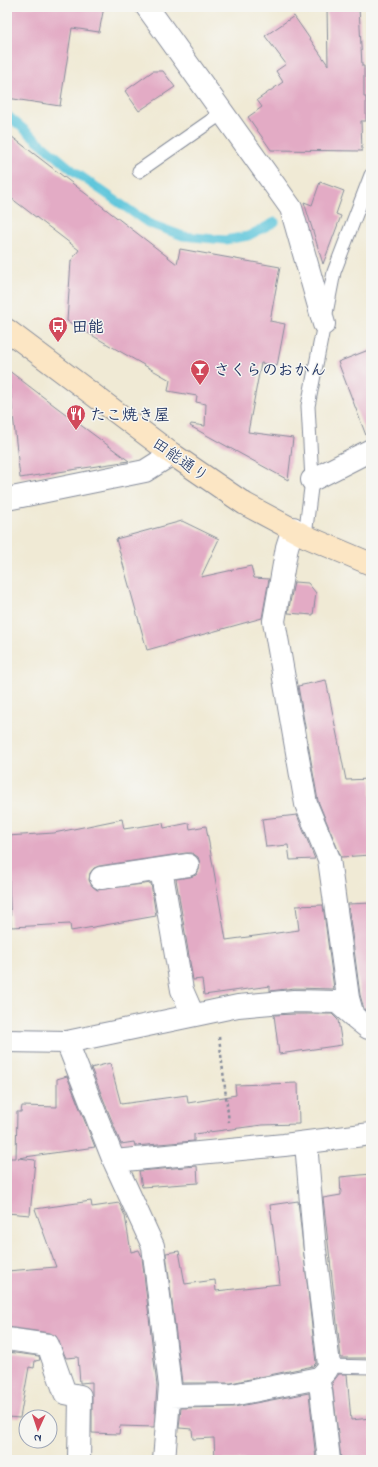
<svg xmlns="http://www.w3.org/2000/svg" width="378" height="1467" font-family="'Indie Flower','Klee One',sans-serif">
	<rect width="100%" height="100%" fill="#f6f6f2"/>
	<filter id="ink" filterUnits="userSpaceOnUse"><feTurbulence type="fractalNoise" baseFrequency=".025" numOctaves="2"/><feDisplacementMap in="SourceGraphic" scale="8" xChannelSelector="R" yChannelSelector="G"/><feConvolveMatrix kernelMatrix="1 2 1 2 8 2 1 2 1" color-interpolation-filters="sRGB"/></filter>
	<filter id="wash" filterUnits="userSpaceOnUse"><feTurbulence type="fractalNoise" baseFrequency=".012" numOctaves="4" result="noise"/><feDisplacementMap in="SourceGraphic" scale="16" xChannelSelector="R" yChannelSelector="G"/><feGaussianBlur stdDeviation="0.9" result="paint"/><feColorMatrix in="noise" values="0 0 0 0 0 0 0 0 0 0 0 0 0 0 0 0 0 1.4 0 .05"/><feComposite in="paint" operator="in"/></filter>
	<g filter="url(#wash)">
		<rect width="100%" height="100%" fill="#f0ead5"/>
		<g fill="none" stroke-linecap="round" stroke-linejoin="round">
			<!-- stream -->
			<path stroke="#5ec6db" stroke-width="9" d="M 7,115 L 75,172 L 148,223 L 183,236 L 225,240 L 248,236 L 275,222"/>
		</g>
		<g id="blocks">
			<!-- building -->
			<path fill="#e3abc5" d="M 7,7 L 104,7 L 99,32 L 72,28 L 60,106 L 7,98 Z
				M 327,7 L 359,7 L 362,66 L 364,66 L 364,97 L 366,97 L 366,121 L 361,121 L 362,151 L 271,150 L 248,117 L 262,107 L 257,100 L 283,82 L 276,71 L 286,64 L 265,36 L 294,16 L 328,65 Z
				M 153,71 L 163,71 L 175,87 L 139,111 L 125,91 Z
				M 7,133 L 177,264 L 180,249 L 280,267 L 270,321 L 285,324 L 277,366 L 261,363 L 248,432 L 293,438 L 288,480 L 190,426 L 191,424 L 205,426 L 206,404 L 196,402 L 197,396 L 168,391 L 170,380 L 67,321 L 71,261 L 79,250 L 7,195 Z
				M 320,182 L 344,191 L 336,214 L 341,216 L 323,264 L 304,202 L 312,205 Z
				M 371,349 L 371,438 L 367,438 L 338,362 Z
				M 8,370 L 55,406 L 129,461 L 20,478 Z
				M 182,521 L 219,539 L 201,577 L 251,566 L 254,578 L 269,579 L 262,618 L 147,650 L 116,539 Z
				M 294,582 L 308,583 L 316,593 L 313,615 L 288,613 Z
				M 326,680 L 346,780 L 371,779 L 371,855 L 341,857 L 318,801 L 298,686 Z
				M 297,815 L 315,859 L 290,860 L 288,845 L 266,847 L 262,819 Z
				M 122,819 L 124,829 L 163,823 L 164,828 L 189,823 L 190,829 L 206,826 L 226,940 L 299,930 L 296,906 L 323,905 L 334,989 L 294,988 L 270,991 L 270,986 L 204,995 L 202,979 L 193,980 L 176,879 L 190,877 L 196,875 L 199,870 L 200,863 L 198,857 L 192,853 L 186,853 L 99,866 L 94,868 L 90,873 L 89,880 L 92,886 L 97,890 L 151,883 L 156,916 L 71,931 L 70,924 L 11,927 L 7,836 L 54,833 Z
				M 371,903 L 371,1014 L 364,1009 L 360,995 L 348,904 Z
				M 294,1014 L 332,1014 L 338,1020 L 342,1045 L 279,1054 L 274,1015 Z
				M 110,1063 L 121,1104 L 187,1095 L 188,1103 L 236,1095 L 235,1085 L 298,1083 L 299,1124 L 262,1125 L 194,1134 L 194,1141 L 135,1146 L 134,1142 L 121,1144 L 91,1068 Z
				M 67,1076 L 95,1147 L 18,1158 L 35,1160 L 30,1215 L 7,1213 L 8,1158 L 16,1158 L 17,1112 L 21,1112 L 22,1106 L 57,1107 L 57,1079 Z
				M 197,1166 L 198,1183 L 142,1187 L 139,1171 Z
				M 371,1174 L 371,1358 L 341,1358 L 323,1198 L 341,1195 L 340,1177 Z
				M 91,1201 L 92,1207 L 119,1203 L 125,1216 L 131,1252 L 139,1250 L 142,1257 L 157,1386 L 154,1427 L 120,1426 L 119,1434 L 92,1433 L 92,1382 L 80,1383 L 78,1357 L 66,1358 L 56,1336 L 50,1333 L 7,1327 L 7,1271 L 56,1267 L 35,1209 Z
				M 298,1201 L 316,1363 L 313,1366 L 231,1383 L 182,1383 L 166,1253 L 179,1251 L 185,1284 L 215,1280 L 216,1291 L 280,1284 L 270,1205 Z
				M 7,1352 L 39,1356 L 40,1360 L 35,1361 L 34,1368 L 29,1367 L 20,1418 L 7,1417 Z
				M 339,1374 L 347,1374 L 351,1420 L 371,1418 L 371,1456 L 341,1459 L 332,1383 Z
				M 309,1393 L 316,1460 L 215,1460 L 214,1438 L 193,1439 L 192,1429 L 179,1428 L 181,1408 L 234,1407 Z"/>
		</g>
	</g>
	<g filter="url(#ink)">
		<use href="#blocks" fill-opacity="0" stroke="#868c9a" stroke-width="1"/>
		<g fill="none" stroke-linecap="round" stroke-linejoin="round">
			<!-- lane casing -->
			<g stroke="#868c9a" stroke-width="15">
				<path id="lane" d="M 139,171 L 222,113
					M 305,536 L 312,480 L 308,406 L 334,272 L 371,175
					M 328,1366 L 371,1367"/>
			</g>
			<!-- street casing -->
			<g stroke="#868c9a" stroke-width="24">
				<path id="street" d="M 147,7 L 291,208 L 324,324
					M 312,480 L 371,450
					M 7,499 L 145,471 L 172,454
					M 293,528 L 287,547 L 274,621 L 306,804 L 329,859 L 348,998 L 353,1016 L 368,1028 L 371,1028
					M 161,869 L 188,865
					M 101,878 L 161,869 L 182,990 L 193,1015
					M 7,1041 L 67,1042 L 238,1006 L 294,1001 L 337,1002 L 353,1016
					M 67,1042 L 114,1161 L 153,1246 L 170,1386 L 164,1460
					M 306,1143 L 315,1250 L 329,1365 C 325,1378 315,1372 321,1391 L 329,1460
					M 114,1161 L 284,1145 L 371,1134
					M 7,1339 L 48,1345 L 65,1393 L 80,1396 L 79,1460
					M 170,1396 L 232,1395 L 319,1378"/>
			</g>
			<!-- secondary casing -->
			<g stroke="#868c9a" stroke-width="24">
				<path id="secondary" d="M 7,330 L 172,454 L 245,504 L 305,536 L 371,564"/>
			</g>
			<!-- path -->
			<path stroke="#868c9a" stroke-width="2.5" stroke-dasharray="3 3" stroke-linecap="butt" d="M 219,1037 L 229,1122"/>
			<!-- lane -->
			<use href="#lane" stroke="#fff" stroke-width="13"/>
			<!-- street -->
			<use href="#street" stroke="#fff" stroke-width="22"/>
			<!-- secondary -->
			<use href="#secondary" stroke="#fce6c4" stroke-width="22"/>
		</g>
	</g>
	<!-- icons -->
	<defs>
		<g id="bus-pin" transform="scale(1)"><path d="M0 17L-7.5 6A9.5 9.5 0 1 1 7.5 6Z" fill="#d1495b" stroke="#f6f6f2"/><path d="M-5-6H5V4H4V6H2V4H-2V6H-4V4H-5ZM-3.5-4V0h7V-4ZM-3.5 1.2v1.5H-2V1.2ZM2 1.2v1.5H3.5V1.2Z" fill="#fff"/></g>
		<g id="bar-pin" transform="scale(1)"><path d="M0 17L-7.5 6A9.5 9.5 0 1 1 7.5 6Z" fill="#d1495b" stroke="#f6f6f2"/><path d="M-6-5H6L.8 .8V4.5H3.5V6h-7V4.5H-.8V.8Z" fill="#fff"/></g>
		<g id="restaurant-pin" transform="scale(1)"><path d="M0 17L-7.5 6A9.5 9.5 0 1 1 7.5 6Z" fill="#d1495b" stroke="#f6f6f2"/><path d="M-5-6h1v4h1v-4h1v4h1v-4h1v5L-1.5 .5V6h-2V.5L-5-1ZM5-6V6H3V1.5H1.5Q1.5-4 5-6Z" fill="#fff"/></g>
	</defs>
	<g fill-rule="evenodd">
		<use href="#bus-pin" x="58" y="326"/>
		<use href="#bar-pin" x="200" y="369"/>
		<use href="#restaurant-pin" x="76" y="414"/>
	</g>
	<g text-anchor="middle" stroke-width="3" stroke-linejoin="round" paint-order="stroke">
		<!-- poi labels -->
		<g font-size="16" font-weight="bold" fill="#1b2f5e" stroke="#f6f6f2" text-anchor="start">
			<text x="72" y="332">田能</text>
			<text x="214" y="375">さくらのおかん</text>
			<text x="90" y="420">たこ焼き屋</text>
		</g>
		<!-- street labels -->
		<g font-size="16" fill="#1b2f5e" stroke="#f6f6f2">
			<text transform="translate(181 459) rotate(35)" y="6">田能通り</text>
		</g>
	</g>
	<!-- margin -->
	<rect width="378" height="1467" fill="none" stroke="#f6f6f2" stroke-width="24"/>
	<!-- north arrow -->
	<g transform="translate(38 1429) rotate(183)"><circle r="19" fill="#f6f6f2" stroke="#9ea6b7"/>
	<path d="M0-3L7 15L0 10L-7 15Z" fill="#d1495b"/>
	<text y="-6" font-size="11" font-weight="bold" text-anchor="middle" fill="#1b2f5e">N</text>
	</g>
</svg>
